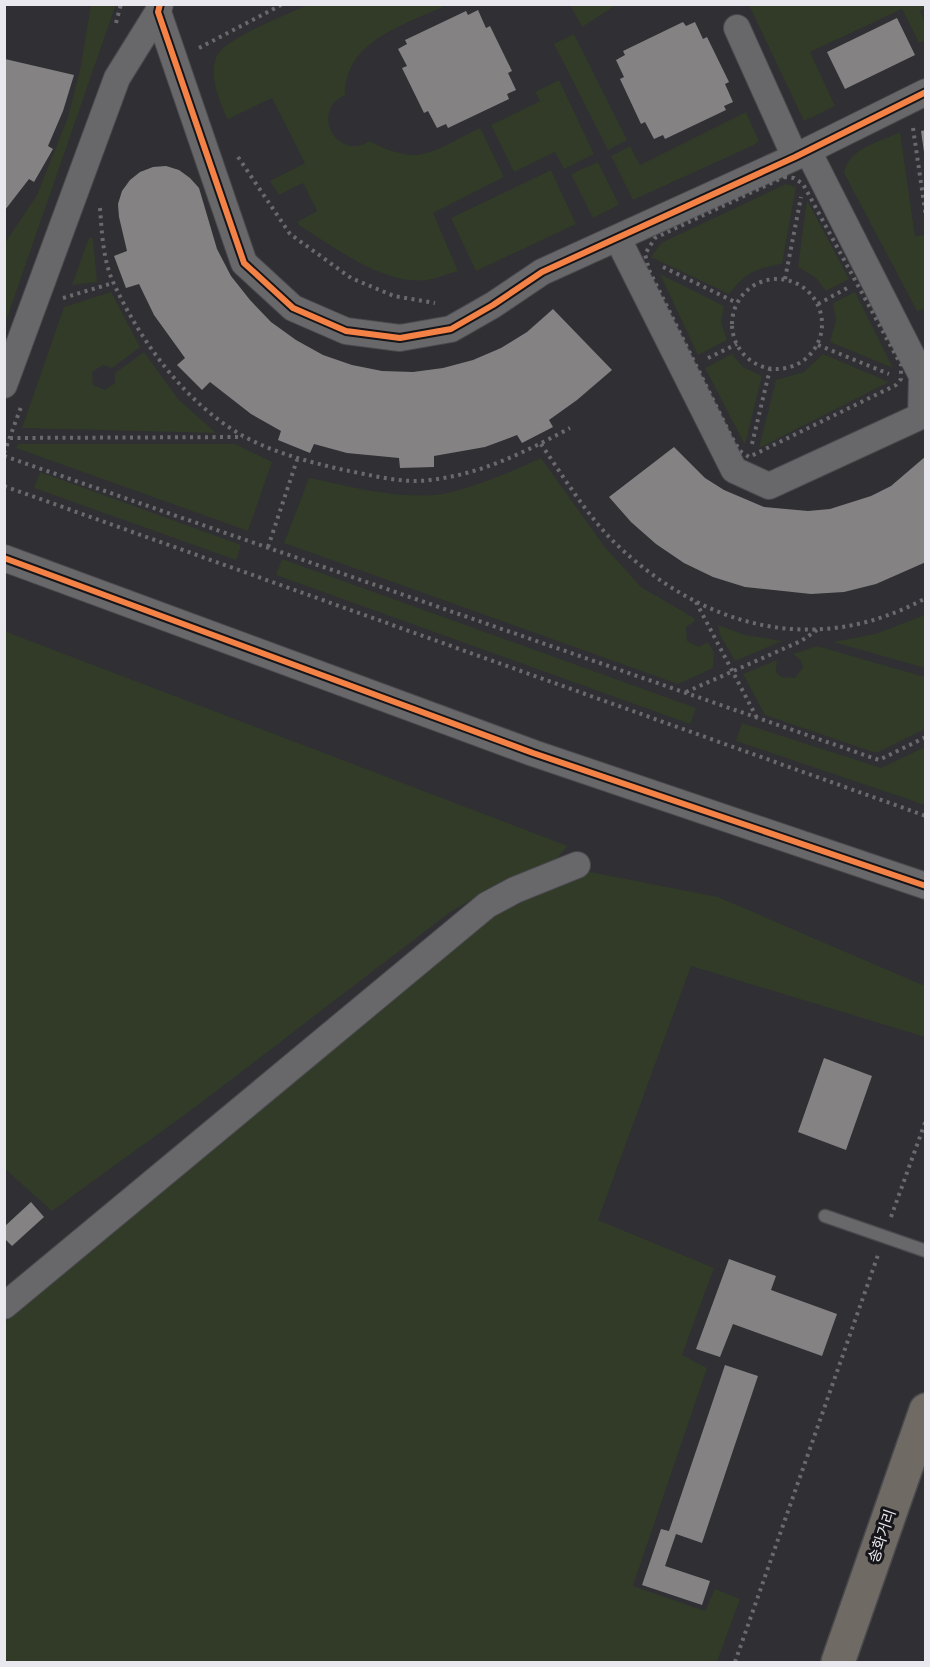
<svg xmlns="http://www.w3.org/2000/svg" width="930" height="1667" font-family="Arial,'Noto Sans KR',sans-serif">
	<rect width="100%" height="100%" fill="#2f2f34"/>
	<!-- green -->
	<path fill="#313b28" d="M 309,4 L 447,5 C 405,25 345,40 345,95 C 309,111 338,163 369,141 C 421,168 432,151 480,128 L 504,177 L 433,213 L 458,271 C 448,274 437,278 427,280 C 385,286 334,247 300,226 L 297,222 L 317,211 L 303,183 L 279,195 L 270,181 L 305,163 L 272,98 L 228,119 L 226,117 C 219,98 209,78 216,58 C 221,39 290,14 309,4 Z
		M 91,5 L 115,5 L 115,7 L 5,324 L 5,243 L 37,195 L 68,117 L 80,70 Z
		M 616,5 L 582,27 L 570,5 L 616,4 Z
		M 749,5 L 925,5 L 925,8 L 920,11 L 925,23 L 925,40 L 919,43 L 902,9 L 810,52 L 835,106 L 804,121 Z
		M 574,34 L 627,140 L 608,150 L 554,44 Z
		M 559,80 L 594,154 L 564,169 L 555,152 L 514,172 L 491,125 L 540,101 L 535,92 Z
		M 746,112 L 759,141 L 754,145 L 633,200 L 611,156 L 630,146 L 640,165 Z
		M 900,132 L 915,236 L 925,235 L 925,309 L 917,311 L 844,173 C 848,149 879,142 900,132 Z
		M 598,162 L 619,205 L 593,218 L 571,174 Z
		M 551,170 L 576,224 L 476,271 L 451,218 Z
		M 786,184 L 796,187 L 782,264 C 756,268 745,273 729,294 L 651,257 L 661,243 Z
		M 807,200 L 849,279 L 826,291 L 816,278 L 798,267 Z
		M 89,238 L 93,238 L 97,282 L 72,285 Z
		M 660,274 L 724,306 L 721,322 L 727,340 L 698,355 Z
		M 111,292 L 140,347 L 112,368 L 103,365 L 92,372 L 93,385 L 105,390 L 115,383 L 115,373 L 144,352 L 178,399 L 216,433 L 22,428 L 64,307 Z
		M 855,292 L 893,368 L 830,342 L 836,320 L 833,303 Z
		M 732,354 L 743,367 L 762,376 L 745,445 L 705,368 Z
		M 823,354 L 889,382 L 759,448 L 776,380 L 804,372 Z
		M 18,444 L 235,444 L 272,462 L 248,531 L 16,448 Z
		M 541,458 L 604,546 L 641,587 L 694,618 L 695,621 L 686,627 L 687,641 L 699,647 L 708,642 L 714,652 L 713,668 L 678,684 L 284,543 L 309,478 C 349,486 391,498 432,495 C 462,493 513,471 541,458 Z
		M 40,472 L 241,545 L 236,560 L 34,488 Z
		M 282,559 L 696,708 L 690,724 L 276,575 Z
		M 925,615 L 925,668 L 833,642 L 875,634 Z
		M 718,625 L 745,635 L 782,641 L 735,661 L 720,635 Z
		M 4,631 L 568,846 L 555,860 L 508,878 L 449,913 L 198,1105 L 52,1211 L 5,1169 Z
		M 817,646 L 925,677 L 925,729 L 876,753 L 765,715 L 743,674 L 777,660 L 776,672 L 781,677 L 795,678 L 803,667 L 801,661 L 793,654 Z
		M 742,723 L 881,768 L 925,747 L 925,805 L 736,741 Z
		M 585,871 L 718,897 L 925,986 L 925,1037 L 691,966 L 598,1220 L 714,1268 L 682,1355 L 707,1368 L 633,1586 L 705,1611 L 715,1589 L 740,1599 L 717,1662 L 5,1662 L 5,1322 L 504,908 Z"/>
	<!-- building -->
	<path fill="#858284" d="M 478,10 L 486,28 L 490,26 L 512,71 L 508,73 L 516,90 L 507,94 L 509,99 L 448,128 L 446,124 L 437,128 L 428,111 L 424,113 L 402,68 L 407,66 L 398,49 L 407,44 L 405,40 L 466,11 L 468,15 Z
		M 897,18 L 915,55 L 845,89 L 827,52 Z
		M 683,22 L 686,26 L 695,22 L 703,39 L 707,37 L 729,82 L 725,84 L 733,102 L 724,106 L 726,110 L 665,139 L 663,135 L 654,139 L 645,122 L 641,124 L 620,79 L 624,77 L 616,60 L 625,55 L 623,51 Z
		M 5,59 L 74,75 L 63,111 L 48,146 L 53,149 L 34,182 L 29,179 L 5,210 Z
		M 926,130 L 926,151 L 924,152 L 921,131 Z
		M 166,166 L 179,170 L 190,178 L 199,188 L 217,249 L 231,276 L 250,300 L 271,322 L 296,340 L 323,355 L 352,365 L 382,371 L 413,372 L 443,368 L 473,360 L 501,348 L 527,332 L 553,309 L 612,370 L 577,400 L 549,420 L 553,427 L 522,443 L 517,435 L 485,447 L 434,456 L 434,467 L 400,468 L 399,458 L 347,453 L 314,444 L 310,453 L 278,440 L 281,431 L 251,414 L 210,382 L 202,390 L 177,365 L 185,358 L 154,315 L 139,284 L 126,288 L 114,256 L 127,251 L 119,217 L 118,204 L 122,191 L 130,180 L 140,172 L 153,167 Z
		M 674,447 L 705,478 L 724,490 L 764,507 L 808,511 L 830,509 L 871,496 L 891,486 L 926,456 L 926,562 L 876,584 L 844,592 L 811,594 L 745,587 L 713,577 L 684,563 L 656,544 L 631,522 L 609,497 Z
		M 824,1058 L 872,1076 L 846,1150 L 798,1132 Z
		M 31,1202 L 44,1217 L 12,1246 L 4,1238 L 4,1227 Z
		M 729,1259 L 776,1276 L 771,1290 L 837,1314 L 822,1356 L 733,1324 L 720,1357 L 696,1349 Z
		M 725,1365 L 758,1376 L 702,1543 L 676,1534 L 665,1566 L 710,1581 L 702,1605 L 642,1585 L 661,1529 L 669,1531 Z"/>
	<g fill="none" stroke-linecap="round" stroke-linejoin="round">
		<!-- service casing -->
		<g stroke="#4a4a4e" stroke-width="15">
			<path id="service" d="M 825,1216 L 926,1251"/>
		</g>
		<!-- minor casing -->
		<g stroke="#4a4a4e" stroke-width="28">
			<path id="minor" d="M 160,4 L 158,12 L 244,263 L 293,308 L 346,331 L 400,338 L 451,329 L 493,305 L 542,272 L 795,157 L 926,92
				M 737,28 L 795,157
				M 618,239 L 734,470 L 769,486 L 921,416 L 922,376 L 808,151
				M 4,385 L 117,78 L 158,12
				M 4,558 L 533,753 L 926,886
				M 4,1306 L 487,905 L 515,890 L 577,865"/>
		</g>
		<!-- primary casing -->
		<g stroke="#4a4a4e" stroke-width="36">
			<path id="primary" d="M 838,1662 L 926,1410"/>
		</g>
		<!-- path -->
		<path stroke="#6a6a6e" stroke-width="4" stroke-dasharray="3 4.5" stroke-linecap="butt" d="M 116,23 L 121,4
			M 199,48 L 283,4
			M 913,128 L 926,217
			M 238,157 L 290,234 L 351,278 L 394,296 L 435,303
			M 784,177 L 794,178 L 803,184 L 901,365 L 901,379 L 896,385 L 749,457 L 740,451 L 731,436 L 649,270 L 645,254 L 655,238 Z
			M 100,208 C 102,234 103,261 114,284 C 142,344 187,405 245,437 C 277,454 310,462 344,470 C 371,475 403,484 430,480 C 482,474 525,452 570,428
			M 663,267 L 737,303
			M732 324a45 45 0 1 1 90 0a45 45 0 1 1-90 0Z
			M 785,279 L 801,197
			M 63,298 L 113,283
			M 818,304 L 849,287
			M 818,345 L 889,374
			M 708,358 L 737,344
			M 10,438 L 243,437
			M 541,444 C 563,476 586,514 614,542 C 702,627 814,659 926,598
			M 752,444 L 770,369
			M 4,453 L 21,407
			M 4,456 L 879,760 L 926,737
			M 4,486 L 926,816
			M 268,547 L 297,460
			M 696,602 L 757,718
			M 686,692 L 801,641 L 817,630
			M 891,1217 L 926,1120
			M 735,1662 L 878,1255"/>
		<!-- service -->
		<use href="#service" stroke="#68686b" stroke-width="12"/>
		<!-- minor -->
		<use href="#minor" stroke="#68686b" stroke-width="26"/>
		<!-- primary -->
		<use href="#primary" stroke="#6f6a64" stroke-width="33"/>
		<!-- cycleway casing -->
		<g stroke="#16161a" stroke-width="10">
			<path id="cycleway" d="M 160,4 L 158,12 L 244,263 L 293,308 L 346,331 L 400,338 L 451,329 L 493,305 L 542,272 L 795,157 L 926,92
				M 4,558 L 533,753 L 926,886"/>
		</g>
		<!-- cycleway -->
		<use href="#cycleway" stroke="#f48246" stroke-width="6"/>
	</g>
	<g text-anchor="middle" stroke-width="6" stroke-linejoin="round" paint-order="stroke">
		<!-- street labels -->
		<g font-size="15" fill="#e8e8ee" stroke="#16161a">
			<text transform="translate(882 1536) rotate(-71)" y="5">송화거리</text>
		</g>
	</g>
	<!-- border -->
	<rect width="930" height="1667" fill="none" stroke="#e8e8ee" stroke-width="12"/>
</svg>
